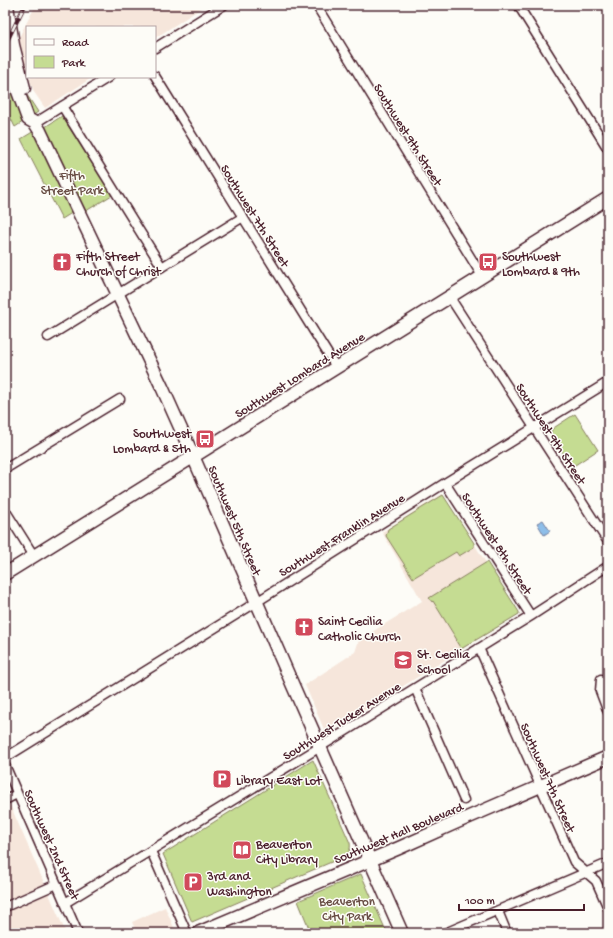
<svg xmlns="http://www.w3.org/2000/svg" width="613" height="938" font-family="'Gochi Hand',sans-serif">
	<rect width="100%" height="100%" fill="#fdfcf7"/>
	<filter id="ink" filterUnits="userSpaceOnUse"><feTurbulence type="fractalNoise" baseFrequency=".025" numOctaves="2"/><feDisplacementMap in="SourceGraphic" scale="8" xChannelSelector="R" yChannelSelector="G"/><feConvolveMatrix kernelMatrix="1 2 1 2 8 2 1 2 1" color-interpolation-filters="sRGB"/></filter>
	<g filter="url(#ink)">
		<!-- built -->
		<path fill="#f6e6db" d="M 36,5 L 206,5 L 155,38 L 155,27 L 27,27 L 27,72 L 23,61 L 19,37 Z
			M 29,77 L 93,77 L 45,108 L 34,92 Z
			M 442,494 L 519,614 L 326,734 L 305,685 L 355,652 L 359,640 L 422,601 L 382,532 Z
			M 5,793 L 25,839 L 66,933 L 5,933 Z
			M 165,907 L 175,930 L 167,933 L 137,933 L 132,922 Z"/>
		<!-- green -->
		<path fill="#c5dc92" stroke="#887e5e" d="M 12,72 L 38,112 L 15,127 L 5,107 L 5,86 Z
			M 62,116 L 112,195 L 86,211 L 83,206 L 62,219 L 21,139 L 44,125 L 45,127 Z
			M 575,414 L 598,450 L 572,467 L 552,436 L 551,432 L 552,429 Z
			M 443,495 L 474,543 L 474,547 L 459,556 L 456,552 L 413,578 L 386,536 L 388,529 Z
			M 487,562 L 519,612 L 519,614 L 461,649 L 456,641 L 457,640 L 433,601 L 432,602 L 429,598 Z
			M 313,760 L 350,843 C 351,849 349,854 343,857 L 192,922 L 163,854 Z
			M 361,874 L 387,933 L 311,933 L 298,901 Z"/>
		<!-- water -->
		<path fill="#8ebee9" stroke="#737e9d" d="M 543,520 L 550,531 L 544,535 L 537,523 Z"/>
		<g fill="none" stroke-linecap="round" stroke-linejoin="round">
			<!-- street casing -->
			<g stroke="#4a1f2b" stroke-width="11">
				<path id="street" d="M 316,5 L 482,276
					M 518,5 L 608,149
					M 155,48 L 224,5
					M 155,76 L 336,367
					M 62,106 L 162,267
					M 35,123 L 109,77
					M 449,296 L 608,542
					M 48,337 L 243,217
					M 5,469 L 120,399
					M 445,483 L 531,616
					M 5,510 L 34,556
					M 479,648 L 574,862 L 596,881 L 608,908
					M 601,679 L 600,691 L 608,712
					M 415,688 L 464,800
					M 5,758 L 247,608 L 445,483 L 608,382
					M 5,765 L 78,933
					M 5,800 L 17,794
					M 151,851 L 187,933
					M 65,903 L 320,747 L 531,616 L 608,566
					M 5,907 L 57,884
					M 498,911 L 507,933
					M 445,933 L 608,863"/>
			</g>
			<!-- secondary casing -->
			<g stroke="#4a1f2b" stroke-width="15">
				<path id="secondary" d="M 7,5 L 13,45 L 24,88
					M 5,46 L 12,75 L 28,119 L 35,123 L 40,131 L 162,387 L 193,456 L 294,688 L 402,933
					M 5,574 L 608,198
					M 198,933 L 399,848 L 455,823 L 608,757"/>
			</g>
			<!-- street -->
			<use href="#street" stroke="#fdfcf7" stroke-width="8"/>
			<!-- secondary -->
			<use href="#secondary" stroke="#fdfcf7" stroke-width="12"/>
			<!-- rail casing -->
			<g stroke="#4a1f2b" stroke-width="4">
				<path id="rail" d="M 5,16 L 8,5
					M 5,45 L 25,5"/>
			</g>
			<!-- rail -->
			<use href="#rail" stroke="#fdfcf7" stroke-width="2.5" stroke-dasharray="8" stroke-linecap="butt"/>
		</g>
	</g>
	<!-- icons -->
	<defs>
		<g id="church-square" transform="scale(1)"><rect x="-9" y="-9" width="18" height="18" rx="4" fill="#d1495b" stroke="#fdfcf7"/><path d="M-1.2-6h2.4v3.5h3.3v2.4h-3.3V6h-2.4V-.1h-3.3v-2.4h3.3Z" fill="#fff"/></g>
		<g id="bus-square" transform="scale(1)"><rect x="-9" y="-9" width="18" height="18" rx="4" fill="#d1495b" stroke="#fdfcf7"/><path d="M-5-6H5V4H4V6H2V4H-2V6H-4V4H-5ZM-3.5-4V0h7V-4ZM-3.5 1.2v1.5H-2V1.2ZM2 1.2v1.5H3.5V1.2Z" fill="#fff"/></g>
		<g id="school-square" transform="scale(1)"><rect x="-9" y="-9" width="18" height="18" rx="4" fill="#d1495b" stroke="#fdfcf7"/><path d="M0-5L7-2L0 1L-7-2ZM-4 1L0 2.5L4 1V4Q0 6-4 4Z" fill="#fff"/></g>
		<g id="parking-square" transform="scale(1)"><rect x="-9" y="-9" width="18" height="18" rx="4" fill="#d1495b" stroke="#fdfcf7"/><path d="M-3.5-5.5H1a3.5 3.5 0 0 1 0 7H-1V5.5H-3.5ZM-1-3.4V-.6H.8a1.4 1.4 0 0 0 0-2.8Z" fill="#fff"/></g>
		<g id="library-square" transform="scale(1)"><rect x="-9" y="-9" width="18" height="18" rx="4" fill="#d1495b" stroke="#fdfcf7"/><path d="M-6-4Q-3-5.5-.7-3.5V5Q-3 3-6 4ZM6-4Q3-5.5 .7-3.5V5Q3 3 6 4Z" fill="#fff"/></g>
	</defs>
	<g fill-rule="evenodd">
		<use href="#church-square" x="62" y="262"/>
		<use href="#bus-square" x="488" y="262"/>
		<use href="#bus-square" x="205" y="439"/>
		<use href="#church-square" x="304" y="627"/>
		<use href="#school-square" x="403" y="660"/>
		<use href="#parking-square" x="222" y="779"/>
		<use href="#library-square" x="242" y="850"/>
		<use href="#parking-square" x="193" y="882"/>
	</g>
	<g text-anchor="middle" stroke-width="3" stroke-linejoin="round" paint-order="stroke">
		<!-- street labels -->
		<g font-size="13" fill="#4a1f2b" stroke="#fdfcf7">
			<text transform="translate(409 134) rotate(58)" y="5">Southwest 9th Street</text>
			<text transform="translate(256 215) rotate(58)" y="5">Southwest 7th Street</text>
			<text transform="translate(299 374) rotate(-32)" y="5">Southwest Lombard Avenue</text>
			<text transform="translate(552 433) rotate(57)" y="5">Southwest 9th Street</text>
			<text transform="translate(236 520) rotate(67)" y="5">Southwest 5th Street</text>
			<text transform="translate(341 534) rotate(-32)" y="5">Southwest Franklin Avenue</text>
			<text transform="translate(498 543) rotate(57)" y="5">Southwest 8th Street</text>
			<text transform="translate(341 720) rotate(-32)" y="5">Southwest Tucker Avenue</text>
			<text transform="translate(549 777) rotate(66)" y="5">Southwest 7th Street</text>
			<text transform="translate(398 832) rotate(-23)" y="5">Southwest Hall Boulevard</text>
			<text transform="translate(53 844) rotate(66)" y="5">Southwest 2nd Street</text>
		</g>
		<!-- park labels -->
		<g font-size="13" fill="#694e45" stroke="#fdfcf7">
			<text x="72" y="179">Fifth<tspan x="72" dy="15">Street Park</tspan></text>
			<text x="347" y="905">Beaverton<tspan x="347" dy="15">City Park</tspan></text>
		</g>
		<!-- poi labels -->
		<g font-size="13" fill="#4a1f2b" stroke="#fdfcf7" text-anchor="start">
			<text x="76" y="260">Fifth Street<tspan x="76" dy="15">Church of Christ</tspan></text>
			<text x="502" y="260">Southwest<tspan x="502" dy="15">Lombard &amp; 9th</tspan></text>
			<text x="191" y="437" text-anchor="end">Southwest<tspan x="191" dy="15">Lombard &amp; 5th</tspan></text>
			<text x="318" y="625">Saint Cecilia<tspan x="318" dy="15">Catholic Church</tspan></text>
			<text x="417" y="658">St. Cecilia<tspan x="417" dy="15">School</tspan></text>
			<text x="236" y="784">Library East Lot</text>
			<text x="256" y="848">Beaverton<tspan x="256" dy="15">City Library</tspan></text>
			<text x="207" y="880">3rd and<tspan x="207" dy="15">Washington</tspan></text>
		</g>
	</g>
	<!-- margin -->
	<rect width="613" height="938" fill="none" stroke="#fdfcf7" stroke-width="20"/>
	<rect x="10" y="10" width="593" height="918" fill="none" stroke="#4a1f2b" stroke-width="1.5" filter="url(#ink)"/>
	<!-- legend -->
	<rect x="26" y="26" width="130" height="52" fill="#fdfcf7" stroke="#b5a4a5"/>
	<rect x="34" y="39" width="20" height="6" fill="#fdfcf7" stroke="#b5a4a5"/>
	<text x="62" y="46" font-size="12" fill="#4a1f2b">Road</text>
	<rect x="34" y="56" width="20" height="12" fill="#c5dc92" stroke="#b5a4a5"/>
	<text x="62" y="66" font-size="12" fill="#4a1f2b">Park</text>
	<!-- scale -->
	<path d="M459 904v6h125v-6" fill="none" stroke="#4a1f2b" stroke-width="2"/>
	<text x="465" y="904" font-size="12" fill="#4a1f2b" stroke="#fdfcf7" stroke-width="3" paint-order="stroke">100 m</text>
</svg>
